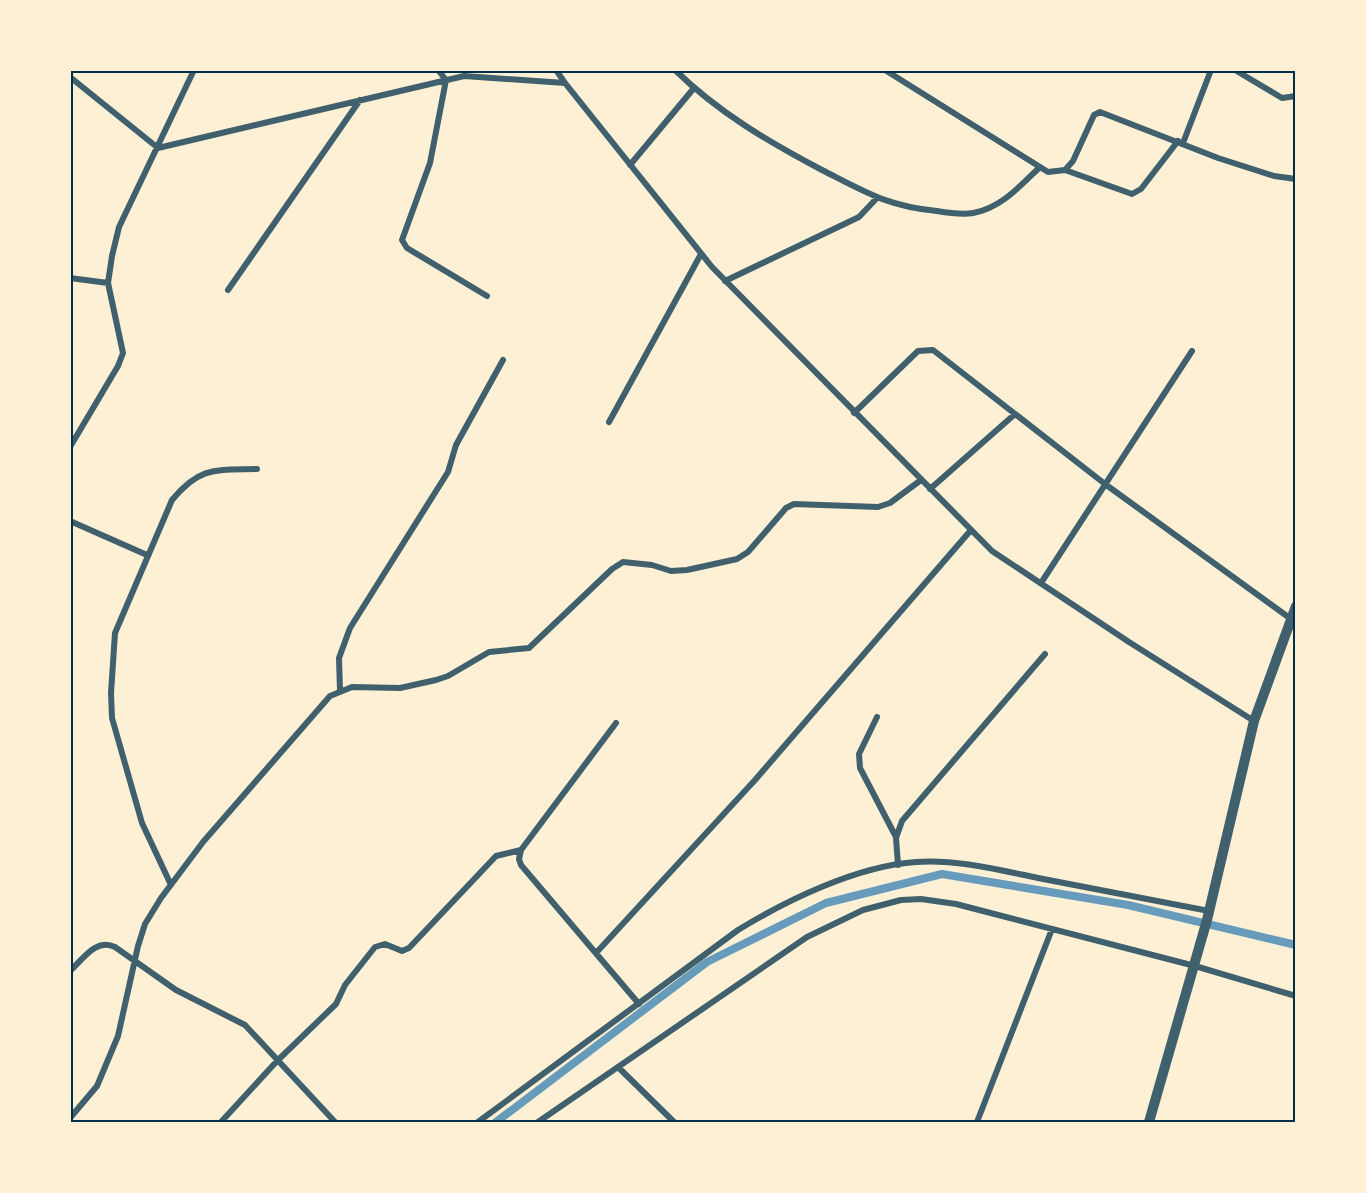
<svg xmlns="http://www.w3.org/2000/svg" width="1366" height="1193" font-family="'Public Sans',sans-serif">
	<rect width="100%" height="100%" fill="#fdf0d5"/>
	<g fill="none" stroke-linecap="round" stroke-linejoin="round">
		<!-- stream -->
		<path stroke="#669bbc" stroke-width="8" d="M 496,1122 L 707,962 L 826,903 L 942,874 L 1128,905 L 1296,945"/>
		<!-- minor -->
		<path stroke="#3f606c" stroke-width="6" d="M 438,70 L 446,80 L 430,163 L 402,240 L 407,248 L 487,296
			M 556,70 L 565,83
			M 675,70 C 719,113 769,142 822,170 C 865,192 887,206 937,211 C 949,213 961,215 973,213 C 1001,208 1020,186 1040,167
			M 885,70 L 1048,172 L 1065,170 L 1073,161 L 1094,115 L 1100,112 L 1218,158 L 1274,176 L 1296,179
			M 1235,70 L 1282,98 L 1296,96
			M 70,77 L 158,148 L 464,76 L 565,83 L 712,267 L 992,551 L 1129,642 L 1254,721
			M 1183,143 L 1211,70
			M 630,165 L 694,88
			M 1065,170 L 1132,194 L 1141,189 L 1178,141
			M 70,278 L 108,283
			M 725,281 L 859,217 L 876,199
			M 228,290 L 360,100
			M 854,413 L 918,351 L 933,350 L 1105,484 L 1291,619
			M 609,422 L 701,254
			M 70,447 L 118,366 L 123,353 L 108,283 L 112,256 L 119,227 L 194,70
			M 930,489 L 1015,414
			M 70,521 L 147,555
			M 1041,583 L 1192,351
			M 340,691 L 339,658 L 350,628 L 448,472 L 456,445 L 503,360
			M 877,717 L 859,754 L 860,768 L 896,837
			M 616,723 L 521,850 L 519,859 L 521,865 L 639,1004
			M 898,865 L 896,838 L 902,821 L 1045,654
			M 171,885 L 142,823 L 112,718 L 111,693 L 115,633 L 172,500 C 200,466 216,470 257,469
			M 596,953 L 755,780 L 971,530
			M 70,971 C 84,958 96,938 115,947 L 176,990 L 245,1025 L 335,1122
			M 618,1067 L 674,1122
			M 70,1118 L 97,1086 L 118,1036 L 138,946 L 145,924 L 161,898 L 203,842 L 330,696 L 352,687 L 400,688 L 436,680 L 448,676 L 489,652 L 529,648 L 612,569 L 623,562 L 652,565 L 671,571 L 687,570 L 737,559 L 748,552 L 786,508 L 794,504 L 878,507 L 890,503 L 921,480
			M 221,1122 L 277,1061 L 336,1004 L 345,985 L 375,947 L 385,944 L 402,951 L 409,948 L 496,856 L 521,850
			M 478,1122 L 738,930 C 787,900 857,866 916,862 C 956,859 999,870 1038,878 C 1095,889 1152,900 1209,911
			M 538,1122 L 807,937 L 863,910 L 901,900 L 921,899 L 956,904 L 1195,966 L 1296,996
			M 977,1122 L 1052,929"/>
		<!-- tertiary -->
		<path stroke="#3f606c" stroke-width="10" d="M 1149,1122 L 1207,920 L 1254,721 L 1296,606"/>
	</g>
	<!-- border -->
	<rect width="1366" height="1193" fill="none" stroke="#fdf0d5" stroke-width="144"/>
	<rect x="72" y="72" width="1222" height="1049" fill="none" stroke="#003049" stroke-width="2"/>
</svg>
